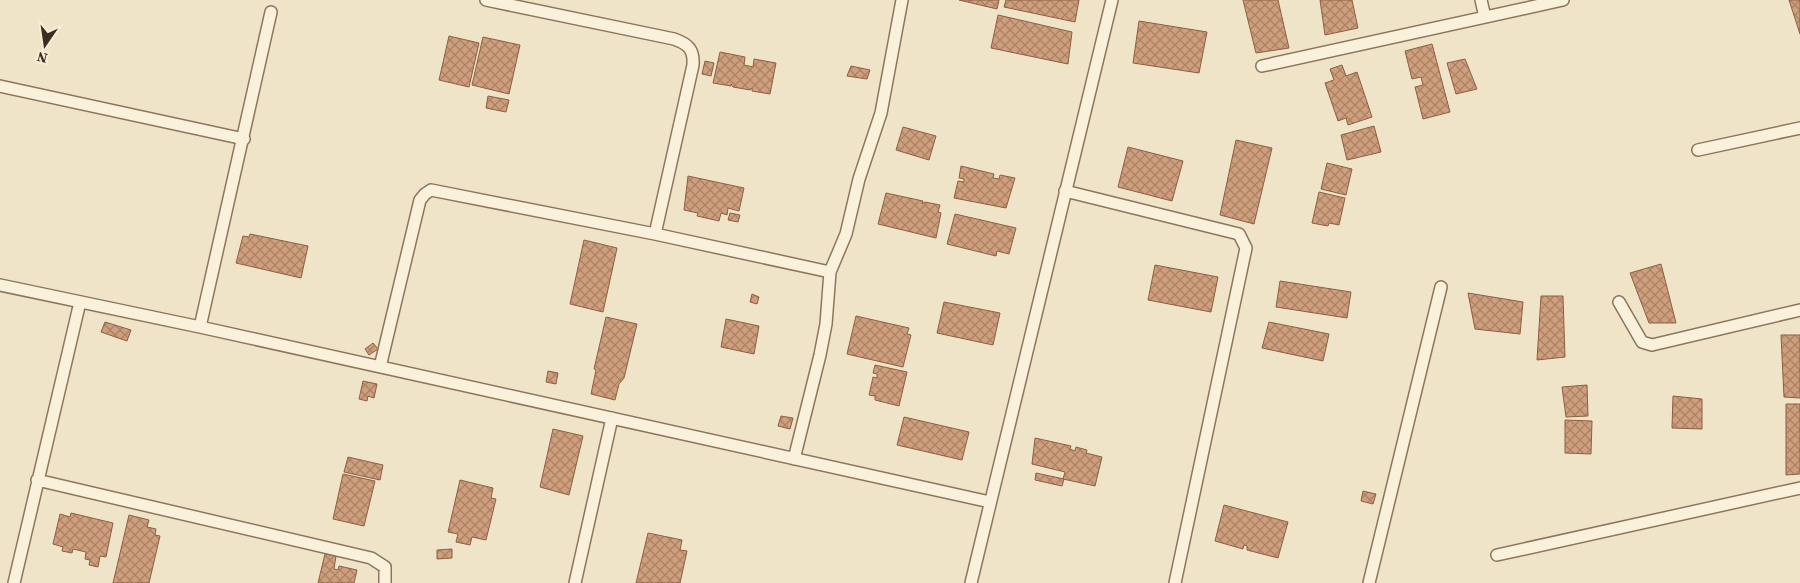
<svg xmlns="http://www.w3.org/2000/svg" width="1800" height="583" font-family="'Source Serif 4',serif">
	<defs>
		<pattern id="building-cross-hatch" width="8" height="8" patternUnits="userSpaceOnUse" patternTransform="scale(1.25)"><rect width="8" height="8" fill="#cf9f7d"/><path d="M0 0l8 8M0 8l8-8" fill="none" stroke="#a98266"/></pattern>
	</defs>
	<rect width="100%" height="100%" fill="#f0e4c8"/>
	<!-- building -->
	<path fill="url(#building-cross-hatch)" stroke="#8d5f41" d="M 959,0 L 999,0 L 997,9 Z
		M 1006,0 L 1079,0 L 1075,22 L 1004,7 Z
		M 1243,0 L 1278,0 L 1289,48 L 1256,53 Z
		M 1320,0 L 1352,0 L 1358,28 L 1325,35 Z
		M 1789,0 L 1800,0 L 1800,34 Z
		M 998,15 L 1072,32 L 1068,64 L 991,48 Z
		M 1139,21 L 1207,32 L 1199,73 L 1133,63 Z
		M 449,36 L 479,43 L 469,87 L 439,80 Z
		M 483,37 L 520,45 L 509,94 L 472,85 Z
		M 1432,44 L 1450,112 L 1423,119 L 1415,87 L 1423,85 L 1421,77 L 1412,79 L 1405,51 Z
		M 720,52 L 745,57 L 744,65 L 753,67 L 754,59 L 776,63 L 770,94 L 752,91 L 752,88 L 750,90 L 733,87 L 731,84 L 731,86 L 713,83 Z
		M 1465,59 L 1477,89 L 1456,94 L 1447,63 Z
		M 705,61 L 714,63 L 711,76 L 702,74 Z
		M 1342,65 L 1346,76 L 1357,72 L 1372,117 L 1348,125 L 1346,118 L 1338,121 L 1325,83 L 1334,80 L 1330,69 Z
		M 851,66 L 870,70 L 867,79 L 847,76 Z
		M 488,96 L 509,100 L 506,112 L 486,108 Z
		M 1374,126 L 1381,152 L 1347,160 L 1341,135 Z
		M 903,127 L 936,136 L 929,160 L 896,150 Z
		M 1236,140 L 1272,148 L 1254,224 L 1220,215 Z
		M 1128,147 L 1183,161 L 1172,201 L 1118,187 Z
		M 1327,163 L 1352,169 L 1346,195 L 1321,189 Z
		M 961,166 L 994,174 L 993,178 L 999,179 L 1000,175 L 1015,178 L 1006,208 L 954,198 L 958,181 L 964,182 L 964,179 L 959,178 Z
		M 688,176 L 744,188 L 739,211 L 728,208 L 727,215 L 721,213 L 719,221 L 697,216 L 698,213 L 684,210 Z
		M 1319,192 L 1345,198 L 1339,225 L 1329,223 L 1328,226 L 1312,223 Z
		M 886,193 L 923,201 L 922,204 L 925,202 L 940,205 L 938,212 L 941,213 L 936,238 L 878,224 Z
		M 730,213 L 740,215 L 738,222 L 728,220 Z
		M 955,214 L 1016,228 L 1009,254 L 997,251 L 996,256 L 947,244 Z
		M 250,234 L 308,246 L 301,278 L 236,263 L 243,236 L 249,237 Z
		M 584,240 L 617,248 L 603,312 L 570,304 Z
		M 1661,264 L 1676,323 L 1649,323 L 1630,273 Z
		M 1155,265 L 1218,277 L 1211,312 L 1148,300 Z
		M 1280,281 L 1351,292 L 1347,318 L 1276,307 Z
		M 1468,293 L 1523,302 L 1520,334 L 1475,329 Z
		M 752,294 L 759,297 L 757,304 L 750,302 Z
		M 1541,296 L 1563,296 L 1565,357 L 1537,360 Z
		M 944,302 L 1000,313 L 993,345 L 937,333 Z
		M 856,316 L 909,328 L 907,334 L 911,335 L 903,367 L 847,354 Z
		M 606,317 L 637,324 L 624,378 L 619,384 L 615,400 L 591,394 L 596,370 L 594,369 Z
		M 726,319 L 759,326 L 754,354 L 721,347 Z
		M 105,322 L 131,330 L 127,341 L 101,332 Z
		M 1269,322 L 1329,334 L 1323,361 L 1262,348 Z
		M 1781,335 L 1800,335 L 1800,398 L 1784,397 Z
		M 373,343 L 378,349 L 369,355 L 365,349 Z
		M 875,365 L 907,372 L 899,406 L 875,400 L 875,396 L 869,395 L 873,377 L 877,378 L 877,374 L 873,373 Z
		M 548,371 L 558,373 L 556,384 L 546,382 Z
		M 363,381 L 377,384 L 374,398 L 368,396 L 367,401 L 359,399 Z
		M 1587,385 L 1588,416 L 1566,417 L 1562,387 Z
		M 1673,396 L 1702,399 L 1702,429 L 1672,428 Z
		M 1786,404 L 1800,404 L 1800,474 L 1786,475 Z
		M 781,416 L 793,418 L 790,429 L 778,426 Z
		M 904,417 L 969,432 L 962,460 L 897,445 Z
		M 1565,420 L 1592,421 L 1591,454 L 1565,453 Z
		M 553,429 L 583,436 L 569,495 L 540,487 Z
		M 1035,438 L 1071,446 L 1070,449 L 1075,451 L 1076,447 L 1087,450 L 1086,453 L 1102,457 L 1095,486 L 1063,479 L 1065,472 L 1032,464 Z
		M 348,457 L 383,465 L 380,480 L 344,472 Z
		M 1036,473 L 1064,479 L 1062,486 L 1035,480 Z
		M 343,474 L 375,481 L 364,526 L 333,519 Z
		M 460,480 L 493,488 L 491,498 L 496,499 L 486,540 L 472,537 L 470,545 L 456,542 L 458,534 L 448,532 Z
		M 1363,491 L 1376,494 L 1373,504 L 1361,501 Z
		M 1224,505 L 1288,522 L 1278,558 L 1247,550 L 1247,546 L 1244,545 L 1243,549 L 1215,541 Z
		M 71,513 L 113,523 L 106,557 L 100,556 L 98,567 L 89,565 L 90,560 L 85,559 L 86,552 L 73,549 L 72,553 L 62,551 L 63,547 L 53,544 L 60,514 L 70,517 Z
		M 129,515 L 149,520 L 147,527 L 156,529 L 155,535 L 160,536 L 149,583 L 113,583 Z
		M 648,533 L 682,540 L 680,550 L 687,551 L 680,583 L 636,583 Z
		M 452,549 L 452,558 L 437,559 L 437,550 Z
		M 325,554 L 336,556 L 334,569 L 338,570 L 339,566 L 357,570 L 354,583 L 318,583 Z"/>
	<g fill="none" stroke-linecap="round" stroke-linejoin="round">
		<!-- street casing -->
		<g stroke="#8d765c" stroke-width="14">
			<path id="street" d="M 486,0 L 674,39 C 688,44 694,49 693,65 L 655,234
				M 1481,0 L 1485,17
				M 1262,66 L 1563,0
				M 0,86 L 244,139
				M 1698,150 L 1800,128
				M 1065,191 L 1239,234 L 1246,248 L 1175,583
				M 0,285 L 200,327 L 990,502
				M 1619,302 L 1642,342 L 1652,345 L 1800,310
				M 200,327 L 271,12
				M 380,367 L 420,200 L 425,194 L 431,190 L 655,234 L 830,272 L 846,234 L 859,179 L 881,113 L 902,0
				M 794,459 L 820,355 L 826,324 L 830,272
				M 37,480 L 371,558 L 385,567 L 385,583
				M 1497,555 L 1800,488
				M 14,583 L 80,302
				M 575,583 L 612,418
				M 971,583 L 1112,0
				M 1369,583 L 1441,287"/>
		</g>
		<!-- street -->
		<use href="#street" stroke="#faf1dc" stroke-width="11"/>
	</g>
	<!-- north arrow -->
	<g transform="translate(45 45) rotate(193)" stroke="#f7eed8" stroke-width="4" paint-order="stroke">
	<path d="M0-4L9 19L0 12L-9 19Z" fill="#3d2e20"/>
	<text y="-8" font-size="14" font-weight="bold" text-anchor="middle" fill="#3d2e20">N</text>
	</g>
</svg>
